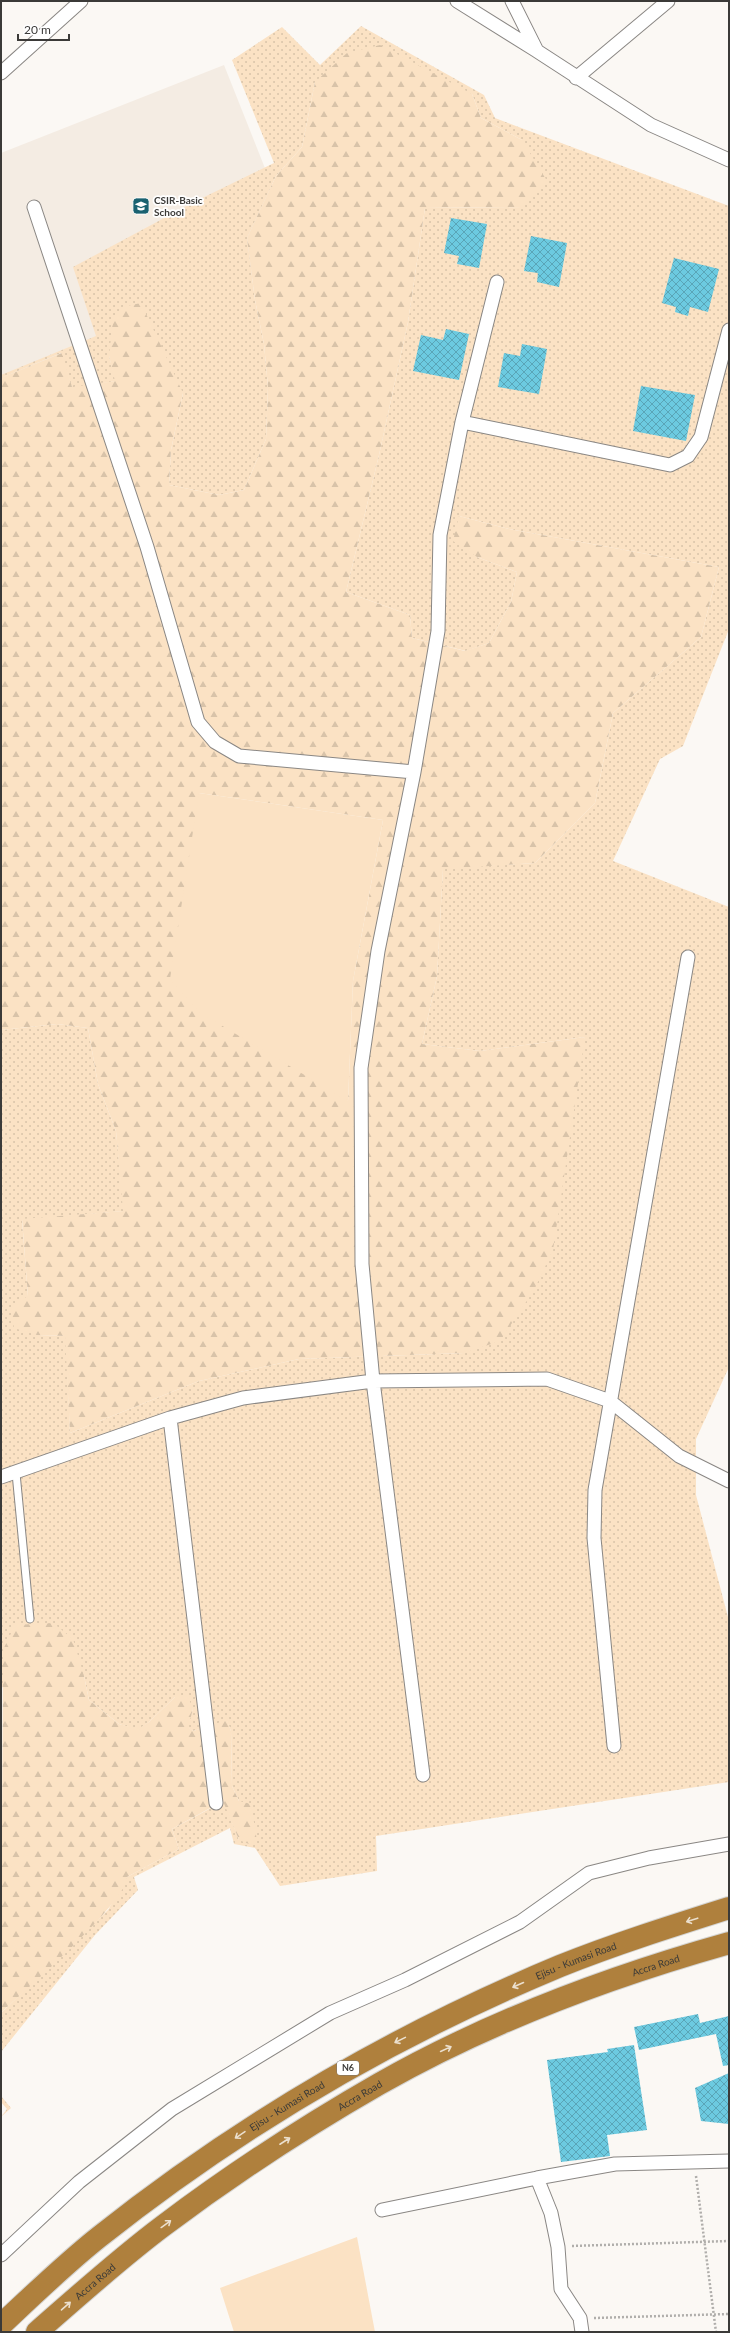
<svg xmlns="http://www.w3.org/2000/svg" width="730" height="2333" font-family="Lato,sans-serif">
	<defs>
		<pattern id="grass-dots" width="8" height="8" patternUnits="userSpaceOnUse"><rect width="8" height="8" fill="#fbe2c4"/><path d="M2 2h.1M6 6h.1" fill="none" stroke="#d8c3a9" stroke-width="1.8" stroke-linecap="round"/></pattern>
		<pattern id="forest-firs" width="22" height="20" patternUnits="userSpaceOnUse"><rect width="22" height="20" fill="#fbe2c4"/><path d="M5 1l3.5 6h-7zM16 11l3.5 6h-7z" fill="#d8c3a9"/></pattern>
		<pattern id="building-cross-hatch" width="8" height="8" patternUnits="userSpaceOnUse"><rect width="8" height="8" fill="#6ccae0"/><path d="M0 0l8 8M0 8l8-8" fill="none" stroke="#5aa5b7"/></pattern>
	</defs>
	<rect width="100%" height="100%" fill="#fbf8f4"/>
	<!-- built -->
	<path fill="#f4ece3" d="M 224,65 L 301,259 L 1,381 L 1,153 Z"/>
	<!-- grass -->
	<path fill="url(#grass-dots)" d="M 361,26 L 484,95 L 495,118 L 729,206 L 729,629 L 683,746 L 660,759 L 613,861 L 729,907 L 729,1367 L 696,1439 L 696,1495 L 729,1621 L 729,1782 L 376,1836 L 377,1871 L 280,1886 L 255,1848 L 234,1844 L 230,1828 L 134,1877 L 138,1890 L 95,1935 L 1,2052 L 1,2013 L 108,1910 L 127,1877 L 179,1849 L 172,1829 L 224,1801 L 239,1840 L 239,1801 L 232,1786 L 231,1731 L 227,1721 L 193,1731 L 187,1727 L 193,1709 L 175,1697 L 149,1722 L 138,1730 L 119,1724 L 89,1700 L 84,1676 L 3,1650 L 3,1687 L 1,1688 L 1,1030 L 57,1024 L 88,1028 L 98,1084 L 116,1131 L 124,1211 L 22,1220 L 28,1296 L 37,1335 L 66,1336 L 70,1433 L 199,1381 L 299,1359 L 464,1353 L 585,1037 L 480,1051 L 422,1044 L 437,976 L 443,868 L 535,863 L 595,803 L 613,713 L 701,637 L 719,567 L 509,529 L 459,516 L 477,557 L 517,572 L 511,602 L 489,643 L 466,651 L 412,638 L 410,615 L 346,592 L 379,455 L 408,322 L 425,208 L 522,207 L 522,140 L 481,118 L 472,94 L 315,82 L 302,147 L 276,176 L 247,238 L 255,300 L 264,344 L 268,387 L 266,439 L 244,490 L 219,495 L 169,485 L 171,450 L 183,393 L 109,356 L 116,381 L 72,388 L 61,353 L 1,378 L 1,375 L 96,336 L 73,267 L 194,202 L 274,163 L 232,60 L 282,27 L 320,65 Z
		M 1,2096 L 11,2108 L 1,2117 L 7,2109 L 1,2102 Z"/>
	<!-- forest -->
	<path fill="url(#forest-firs)" fill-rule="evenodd" d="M 380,45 L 472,94 L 481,118 L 522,140 L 547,181 L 522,207 L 425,208 L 408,322 L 379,455 L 346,592 L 410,615 L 412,638 L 465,651 L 489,643 L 511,602 L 517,572 L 477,557 L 453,541 L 459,516 L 509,529 L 719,567 L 701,637 L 613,713 L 595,803 L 535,863 L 443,869 L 437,976 L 422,1044 L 480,1051 L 585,1037 L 553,1250 L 534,1290 L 500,1341 L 464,1353 L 299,1359 L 199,1381 L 70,1433 L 65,1336 L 37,1335 L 14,1328 L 11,1306 L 28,1296 L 22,1219 L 123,1211 L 116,1131 L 98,1084 L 88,1028 L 57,1024 L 1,1030 L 1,378 L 62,353 L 72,387 L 115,381 L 109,356 L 113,320 L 122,307 L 141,303 L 183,393 L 171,450 L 169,485 L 219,495 L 244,490 L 266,439 L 268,387 L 264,344 L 255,300 L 247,238 L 276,176 L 302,147 L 315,82 L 347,53 ZM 199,793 L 383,820 L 353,981 L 348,1101 Z
		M 53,1623 L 73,1639 L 84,1676 L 89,1700 L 119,1724 L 138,1729 L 149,1722 L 175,1697 L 187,1694 L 193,1709 L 188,1727 L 193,1731 L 227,1720 L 231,1731 L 232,1786 L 239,1801 L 251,1804 L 257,1841 L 249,1844 L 239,1840 L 223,1801 L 172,1829 L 179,1849 L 127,1877 C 127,1902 24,1991 1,2013 L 3,1650 L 15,1625 Z"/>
	<!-- garden -->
	<path fill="#fbe2c4" d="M 199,793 L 383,820 L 353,981 L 348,1101 L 199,1012 L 170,979 Z
		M 357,2237 L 375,2332 L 234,2332 L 220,2288 Z"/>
	<!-- building -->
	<path fill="url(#building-cross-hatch)" d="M 451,218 L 487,224 L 479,268 L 457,264 L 459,256 L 444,253 Z
		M 531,236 L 567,243 L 559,287 L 537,282 L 538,273 L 524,271 Z
		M 674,258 L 719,269 L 708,312 L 690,307 L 688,316 L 675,312 L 676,307 L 662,303 Z
		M 446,329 L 469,334 L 459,380 L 413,371 L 421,335 L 443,340 Z
		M 522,344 L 547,349 L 539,394 L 498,387 L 504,353 L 520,356 Z
		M 641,386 L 695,395 L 686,441 L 633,431 Z
		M 698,2014 L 700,2023 L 729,2016 L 729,2065 L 723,2066 L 716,2034 L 639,2050 L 634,2027 Z
		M 634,2045 L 647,2130 L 607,2135 L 610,2156 L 561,2162 L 547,2060 L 608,2052 L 607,2049 Z
		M 729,2073 L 729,2124 L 701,2121 L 695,2088 Z"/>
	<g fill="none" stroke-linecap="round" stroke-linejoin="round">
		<!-- lane casing -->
		<g stroke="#8a8784" stroke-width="9">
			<path id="lane" d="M 16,1473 L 30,1619"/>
		</g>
		<!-- street casing -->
		<g stroke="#8a8784" stroke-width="15">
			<path id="street" d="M 457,1 L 537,51
				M 512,1 L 537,51 L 651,125 L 729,160
				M 1,73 L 81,1
				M 576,78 L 668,1
				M 34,207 L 147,547 L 198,722 L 215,742 L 239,756 L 414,772
				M 462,422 L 670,465 L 688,456 L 701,437 L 729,330
				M 170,1418 L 216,1803
				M 1,1477 L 170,1418 L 243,1398 L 373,1381 L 547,1379 L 610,1401 L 679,1456 L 729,1481
				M 614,1746 L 594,1538 L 595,1490 L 688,957
				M 423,1775 L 373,1381 L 362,1264 L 361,1068 L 378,951 L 414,772 L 438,631 L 440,535 L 462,422 L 497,282
				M 537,2178 L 551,2213 L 558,2247 L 561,2289 L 580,2318 L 582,2332
				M 382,2210 L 537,2178 L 615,2164 L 729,2161
				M 1,2255 L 79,2182 L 172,2109 L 330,2013 L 405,1980 L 520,1922 L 589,1873 L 649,1858 L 729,1844"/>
		</g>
		<!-- highway casing -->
		<g stroke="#d4d4d3" stroke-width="24">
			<g id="highway">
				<path id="s1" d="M 1,2325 C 33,2295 65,2264 99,2237 C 240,2125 394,2035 560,1966 C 615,1944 672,1926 729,1908"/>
				<path id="s2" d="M 37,2332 C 78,2296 119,2259 163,2226 C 232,2174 304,2127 379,2084 C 488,2022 608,1977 729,1943"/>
			</g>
		</g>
		<!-- path -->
		<path stroke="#b0aeab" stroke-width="2.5" stroke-dasharray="2 2" stroke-linecap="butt" d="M 696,2176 L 716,2332
			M 572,2246 L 729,2241
			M 594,2318 L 729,2314"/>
		<!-- lane -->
		<use href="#lane" stroke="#fff" stroke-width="7"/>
		<!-- street -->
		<use href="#street" stroke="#fff" stroke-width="13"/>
		<!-- highway -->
		<use href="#highway" stroke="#af803d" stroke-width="22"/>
	</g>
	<!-- one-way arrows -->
	<defs><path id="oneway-shaft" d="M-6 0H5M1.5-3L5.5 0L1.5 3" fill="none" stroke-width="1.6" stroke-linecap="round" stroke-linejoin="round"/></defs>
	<g stroke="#ebdfce">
		<use href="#oneway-shaft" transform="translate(692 1920) rotate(162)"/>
		<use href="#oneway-shaft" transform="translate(518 1985) rotate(156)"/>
		<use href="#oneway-shaft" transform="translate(400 2040) rotate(154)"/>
		<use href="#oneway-shaft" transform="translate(446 2049) rotate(-25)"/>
		<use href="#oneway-shaft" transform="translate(240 2135) rotate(146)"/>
		<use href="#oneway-shaft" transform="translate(285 2141) rotate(-33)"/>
		<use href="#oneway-shaft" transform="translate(166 2224) rotate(-36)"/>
		<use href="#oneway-shaft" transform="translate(66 2306) rotate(-41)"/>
	</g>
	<!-- icons -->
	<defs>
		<g id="school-square" transform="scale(0.9)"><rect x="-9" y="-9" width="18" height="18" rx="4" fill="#196170" stroke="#fff"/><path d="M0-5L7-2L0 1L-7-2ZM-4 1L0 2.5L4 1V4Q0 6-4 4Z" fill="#fff"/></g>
	</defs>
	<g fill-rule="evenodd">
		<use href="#school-square" x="141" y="206"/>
	</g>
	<g text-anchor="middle" stroke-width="3.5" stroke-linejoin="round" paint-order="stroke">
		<!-- shield labels -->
		<rect fill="#fff" stroke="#767574" stroke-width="1" x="337" y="2061" width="22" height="14" rx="3"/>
		<g font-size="9" font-weight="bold" fill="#3b3a38">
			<text x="348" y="2071">N6</text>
		</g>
		<!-- poi labels -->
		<g font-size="10" font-weight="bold" fill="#3b3a38" stroke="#fff" text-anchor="start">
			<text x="154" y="204">CSIR-Basic<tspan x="154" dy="12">School</tspan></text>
		</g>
		<!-- street labels -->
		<g font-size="10" fill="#3b3a38" stroke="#fff">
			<text dy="4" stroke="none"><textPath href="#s1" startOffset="685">Ejisu - Kumasi Road</textPath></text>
			<text dy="4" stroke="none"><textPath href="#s2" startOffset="725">Accra Road</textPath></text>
			<text dy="4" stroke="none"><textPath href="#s2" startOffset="401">Accra Road</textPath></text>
			<text dy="4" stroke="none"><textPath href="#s1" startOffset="361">Ejisu - Kumasi Road</textPath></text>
			<text dy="4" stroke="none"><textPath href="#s2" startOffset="77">Accra Road</textPath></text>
		</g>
	</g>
	<!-- border -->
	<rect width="730" height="2333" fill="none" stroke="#3b3a38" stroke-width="4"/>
	<!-- scale -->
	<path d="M18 34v6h51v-6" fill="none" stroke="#3b3a38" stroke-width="2"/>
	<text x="24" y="34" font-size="12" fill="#3b3a38" stroke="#ffffff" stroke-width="3" paint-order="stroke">20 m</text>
</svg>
